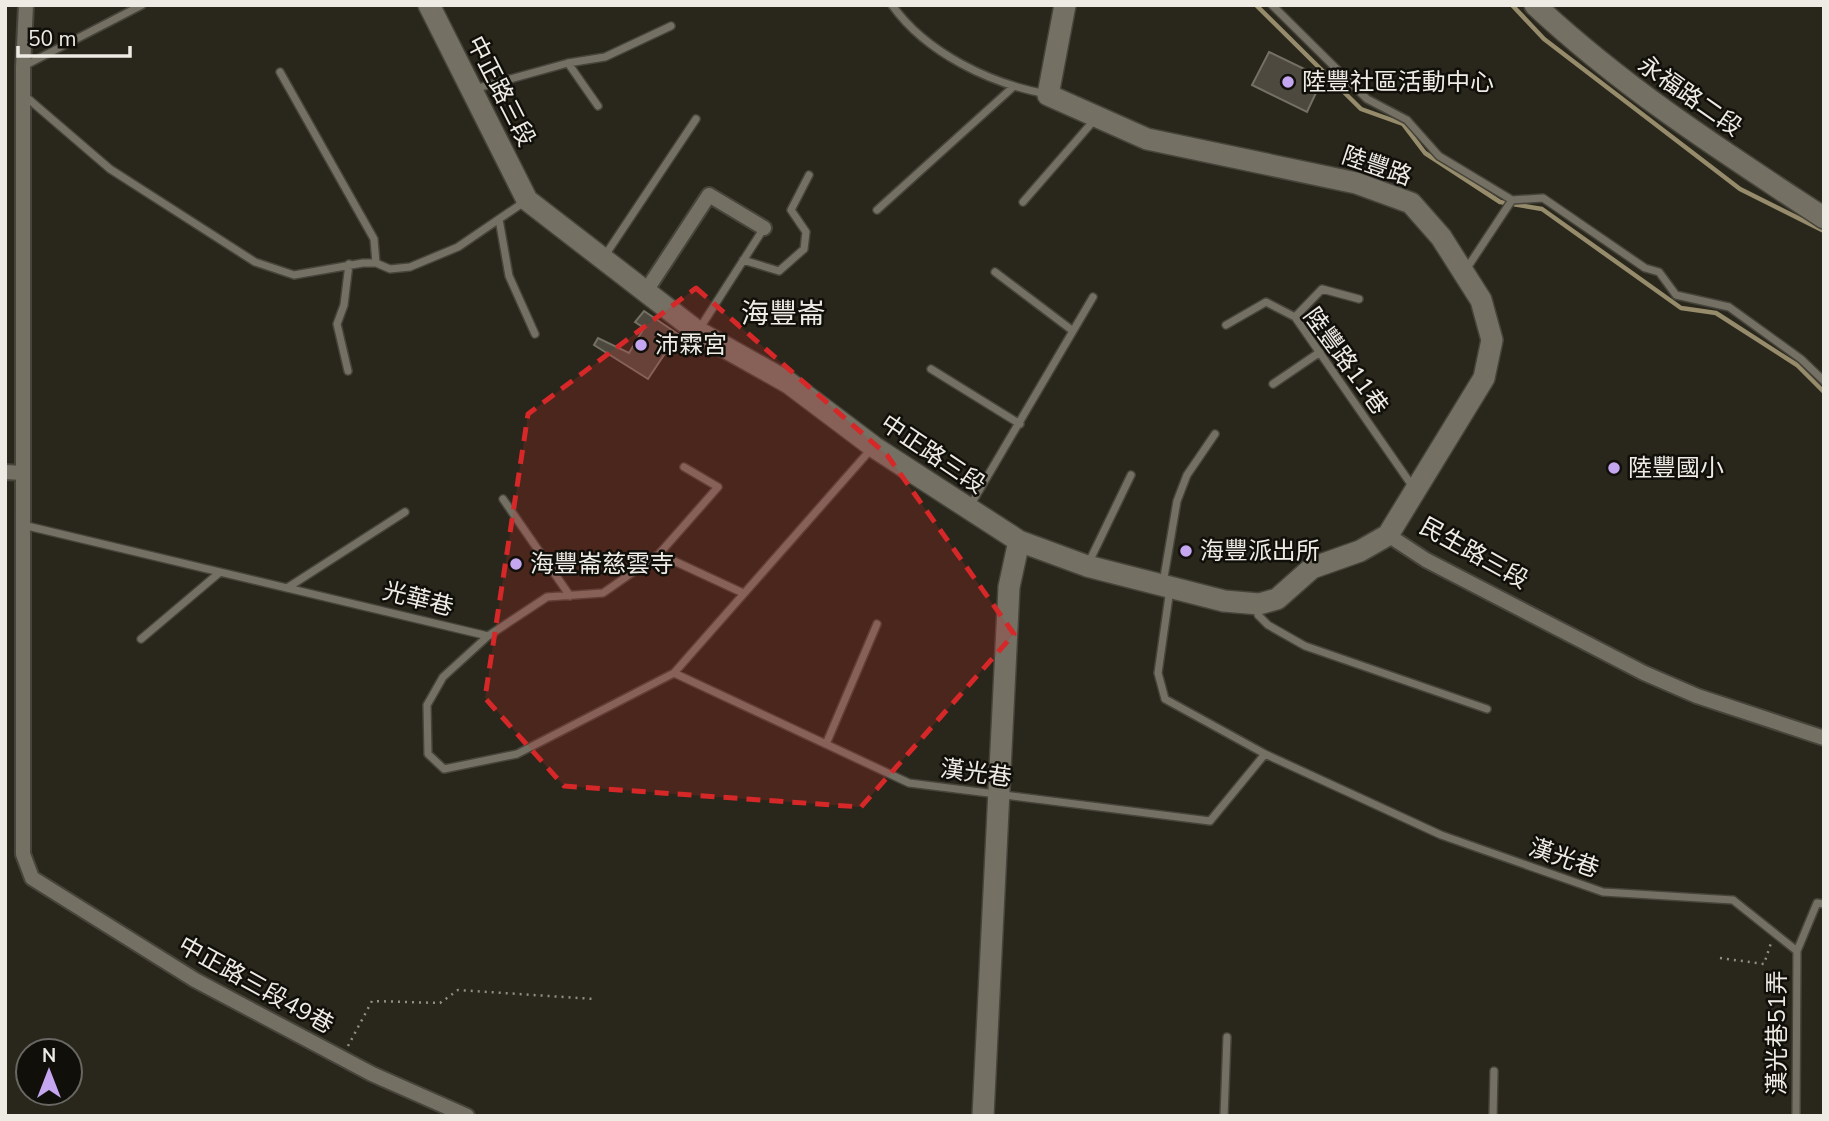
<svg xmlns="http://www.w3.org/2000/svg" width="1829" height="1121" font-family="'Nunito Sans','Noto Sans TC',sans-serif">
	<rect width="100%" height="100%" fill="#29261b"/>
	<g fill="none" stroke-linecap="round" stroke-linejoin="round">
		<!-- stream -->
		<path stroke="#968c6b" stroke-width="4.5" d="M 1256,5 L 1361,109 L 1403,124 L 1425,153 L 1500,202 L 1542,209 L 1681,308 L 1716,313 L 1797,365 L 1824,392
			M 1512,5 L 1544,39 L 1740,189 L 1824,231"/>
	</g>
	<!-- building -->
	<path fill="#4d493e" stroke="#747064" stroke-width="2" d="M 1269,52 L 1323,78 L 1307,112 L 1252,85 Z
		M 644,311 L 678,334 L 648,379 L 594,345 L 598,338 L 629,353 L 644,328 L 635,322 Z"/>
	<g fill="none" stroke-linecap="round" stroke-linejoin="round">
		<!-- lane casing -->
		<g stroke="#46443b" stroke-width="10">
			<path id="lane" d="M 892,5 C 926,53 991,84 1047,94
				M 1272,5 L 1367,99 L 1407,120 L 1439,156 L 1512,200 L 1543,198 L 1645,268 L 1659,272 L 1676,295 L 1729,307 L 1801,359 L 1824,381
				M 568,63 L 598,106
				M 24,66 L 142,5
				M 280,72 L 374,239 L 376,263
				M 474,89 L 568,63 L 605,57 L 671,26
				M 25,96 L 110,169 L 255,262 L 294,275 L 363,263 L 376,263 L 390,269 L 410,267 L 458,247 L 527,200
				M 1023,202 L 1096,118
				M 877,210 L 1012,88
				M 499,219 L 509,276 L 535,334
				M 604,257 L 696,119
				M 743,260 L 779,271 L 804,249 L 806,232 L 791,210 L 809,175
				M 1465,271 L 1512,200
				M 995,272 L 1073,331
				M 1295,317 L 1322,289 L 1359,299
				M 1226,325 L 1266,302 L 1295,317 L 1413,487
				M 698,331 L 764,228
				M 931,369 L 1020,424
				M 348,371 L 337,324 L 344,305 L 349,264
				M 1273,384 L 1320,352
				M 503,499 L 570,596
				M 970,506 L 1093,297
				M 23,525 L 488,636 L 547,597 L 603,593 L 659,554 L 718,487 L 684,467
				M 659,554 L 743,593
				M 1089,562 L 1131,475
				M 1163,583 L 1177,501 L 1187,475 L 1215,434
				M 287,588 L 405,512
				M 1170,589 L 1158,673 L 1165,699 L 1265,754 L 1441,835 L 1603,892 L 1733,900 L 1797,951 L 1817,903 L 1824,904
				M 1259,605 L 1258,615 L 1268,625 L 1305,646 L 1487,709
				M 488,636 L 443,677 L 427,705 L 428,754 L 444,769 L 517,754 L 674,673 L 873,447
				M 141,639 L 219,573
				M 674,673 L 909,783 L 1210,821 L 1265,754
				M 826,744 L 877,624
				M 1224,1116 L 1227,1037
				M 1493,1116 L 1494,1071
				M 1796,1116 L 1797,951"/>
		</g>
		<!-- street casing -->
		<g stroke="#46443b" stroke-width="18">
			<path id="street" d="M 26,5 L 23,67 L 23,854 L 32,878 L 195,980 L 372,1074 L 467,1116
				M 646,291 L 709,195 L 764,228
				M 5,472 L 23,473
				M 1388,535 L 1426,560 L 1644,673 L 1697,696 L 1824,738"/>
		</g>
		<!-- secondary casing -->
		<g stroke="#46443b" stroke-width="24">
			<path id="secondary" d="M 429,5 L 527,200 L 698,332 L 789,383 L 874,447 L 1019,541 L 1087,566 L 1224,601 L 1259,604 L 1277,599 L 1312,568 L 1360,551 L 1388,535 L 1484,378 L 1492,340 L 1481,300 L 1441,237 L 1411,203 L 1356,183 L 1147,139 L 1048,95 L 1065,5
				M 1535,5 C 1625,89 1722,151 1824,218
				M 983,1116 L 1009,587 L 1019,541"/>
		</g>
		<!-- path -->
		<path stroke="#908e85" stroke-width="2.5" stroke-dasharray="2 5" stroke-linecap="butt" d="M 1720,958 L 1764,964 L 1771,943
			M 348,1046 L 372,1001 L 440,1003 L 458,990 L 594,999"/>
		<!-- lane -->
		<use href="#lane" stroke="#747064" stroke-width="7"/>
		<!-- street -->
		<use href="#street" stroke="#747064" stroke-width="14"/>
		<!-- secondary -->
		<use href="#secondary" stroke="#747064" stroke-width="21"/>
	</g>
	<!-- marked area -->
	<path fill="#d62828" fill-opacity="0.2" stroke="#d62828" stroke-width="5" stroke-dasharray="14 9" stroke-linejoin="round" d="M 696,288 L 887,455 L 1014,634 L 861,807 L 564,786 L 485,698 L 528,414 Z"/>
	<!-- markers -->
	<g fill="#c5a6f0" stroke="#100f0a" stroke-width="2.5">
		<circle cx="1288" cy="82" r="7"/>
		<circle cx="641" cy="345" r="7"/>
		<circle cx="1614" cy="468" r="7"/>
		<circle cx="1186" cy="551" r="7"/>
		<circle cx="516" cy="564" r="7"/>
	</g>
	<g text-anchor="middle" stroke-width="5" stroke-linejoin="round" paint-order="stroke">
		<!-- poi labels -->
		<g font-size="24" fill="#edebe4" stroke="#100f0a" text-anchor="start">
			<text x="1302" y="90">陸豐社區活動中心</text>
			<text x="655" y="353">沛霖宮</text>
			<text x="1628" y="476">陸豐國小</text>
			<text x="1200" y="559">海豐派出所</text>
			<text x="530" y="572">海豐崙慈雲寺</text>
		</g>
		<!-- street labels -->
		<g font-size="24" fill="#edebe4" stroke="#100f0a">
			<text transform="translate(501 91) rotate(63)" y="8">中正路三段</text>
			<text transform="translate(1690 96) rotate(35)" y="8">永福路二段</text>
			<text transform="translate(1377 166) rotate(19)" y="8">陸豐路</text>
			<text transform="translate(1346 361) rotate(54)" y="8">陸豐路11巷</text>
			<text transform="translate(933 454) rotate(34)" y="8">中正路三段</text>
			<text transform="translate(1474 553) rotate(29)" y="8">民生路三段</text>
			<text transform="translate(418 599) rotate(14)" y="8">光華巷</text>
			<text transform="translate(976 773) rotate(8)" y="8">漢光巷</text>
			<text transform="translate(1564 858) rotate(19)" y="8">漢光巷</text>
			<text transform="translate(256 985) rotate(29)" y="8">中正路三段49巷</text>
			<text transform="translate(1777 1033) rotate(-90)" y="8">漢光巷51弄</text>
		</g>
		<!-- quarter labels -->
		<g font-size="28" fill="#edebe4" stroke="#100f0a">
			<text x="783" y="323">海豐崙</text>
		</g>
	</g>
	<!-- border -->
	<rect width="1829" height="1121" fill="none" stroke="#edebe4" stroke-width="14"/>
	<!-- north arrow -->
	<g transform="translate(49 1072)"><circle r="33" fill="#100f0a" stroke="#686761" stroke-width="2"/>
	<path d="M0-5L12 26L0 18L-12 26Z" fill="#c5a6f0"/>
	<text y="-10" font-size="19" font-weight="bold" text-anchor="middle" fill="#edebe4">N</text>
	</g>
	<!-- scale -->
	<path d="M18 46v10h112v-10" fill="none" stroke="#edebe4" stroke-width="3.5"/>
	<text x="28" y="46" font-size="21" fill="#edebe4" stroke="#100f0a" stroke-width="5" paint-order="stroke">50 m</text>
</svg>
